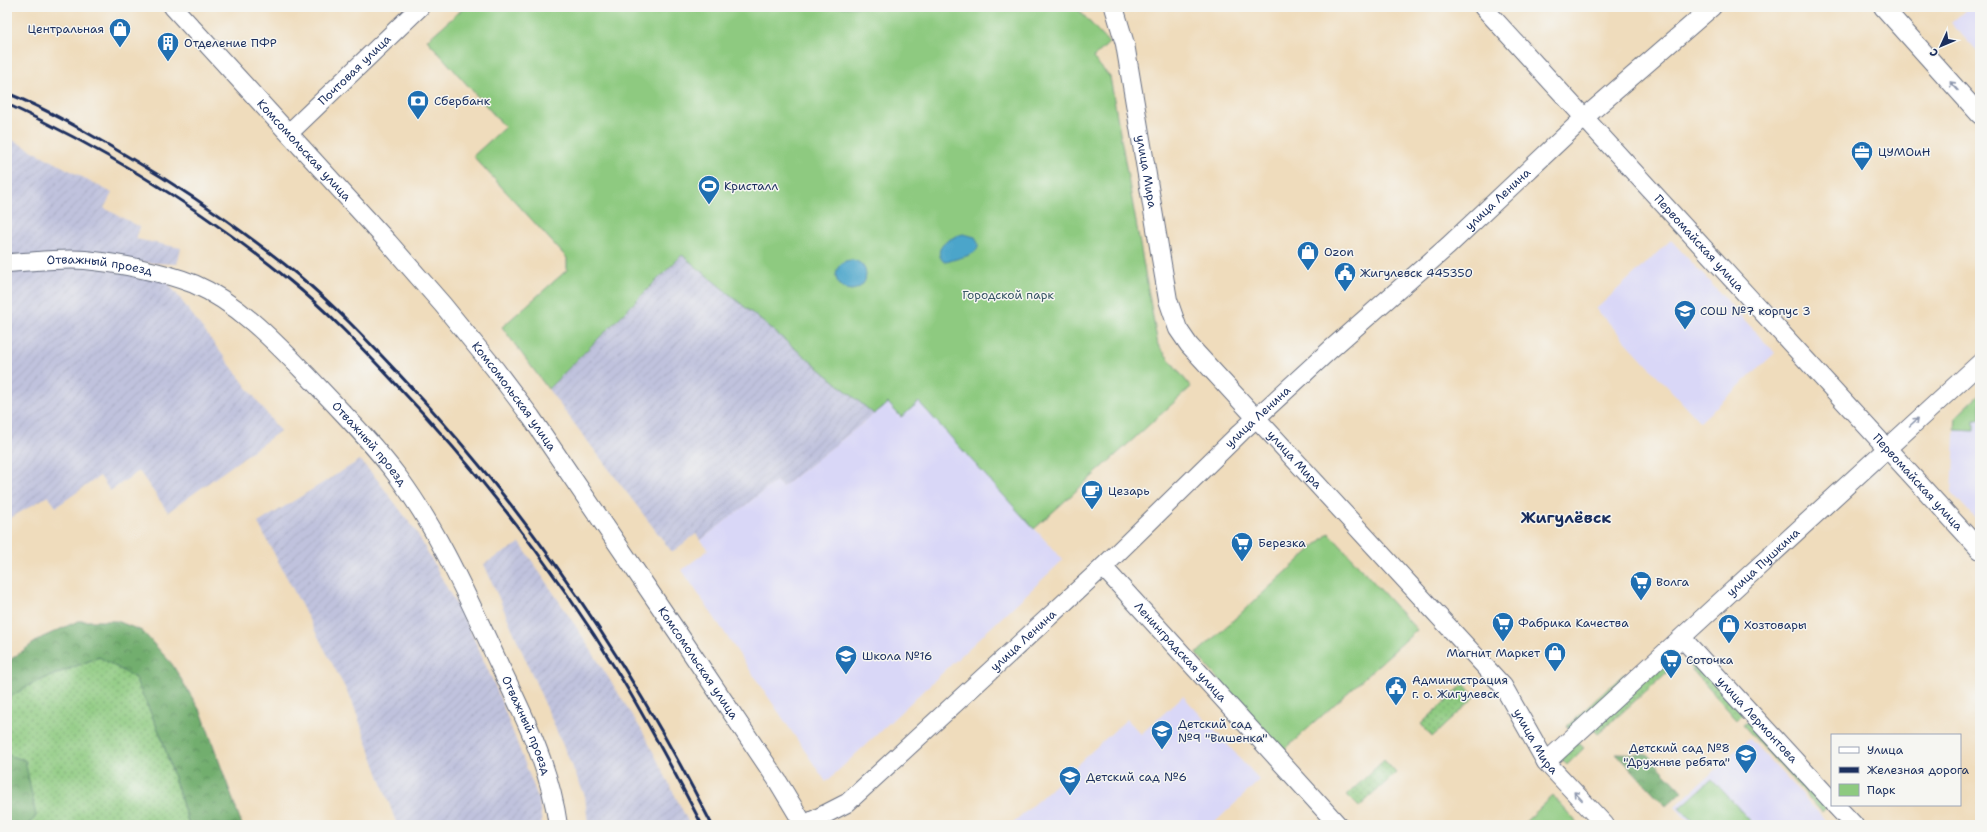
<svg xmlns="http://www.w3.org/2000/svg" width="1987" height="832" font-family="'Shantell Sans',sans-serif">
	<defs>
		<pattern id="industrial-furrows" width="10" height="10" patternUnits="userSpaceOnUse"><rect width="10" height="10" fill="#c0c2dd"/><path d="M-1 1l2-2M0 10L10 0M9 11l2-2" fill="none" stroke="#a4a7c0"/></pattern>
		<pattern id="grass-dots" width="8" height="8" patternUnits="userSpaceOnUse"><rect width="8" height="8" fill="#8eca80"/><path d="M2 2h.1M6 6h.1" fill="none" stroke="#73a46c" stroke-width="1.8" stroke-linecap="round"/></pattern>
		<pattern id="forest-crowns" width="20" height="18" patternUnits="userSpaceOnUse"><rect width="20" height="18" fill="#72ae6e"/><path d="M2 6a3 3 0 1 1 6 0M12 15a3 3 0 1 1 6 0" fill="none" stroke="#5d8e5e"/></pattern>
	</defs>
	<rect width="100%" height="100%" fill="#f6f6f2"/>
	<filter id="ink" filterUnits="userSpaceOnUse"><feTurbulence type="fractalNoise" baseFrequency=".025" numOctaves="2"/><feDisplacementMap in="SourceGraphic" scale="8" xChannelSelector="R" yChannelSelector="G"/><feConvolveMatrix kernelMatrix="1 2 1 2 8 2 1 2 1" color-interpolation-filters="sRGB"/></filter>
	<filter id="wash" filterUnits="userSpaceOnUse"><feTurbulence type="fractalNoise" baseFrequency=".012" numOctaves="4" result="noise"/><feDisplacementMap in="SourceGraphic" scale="16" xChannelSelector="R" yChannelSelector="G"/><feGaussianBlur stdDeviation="0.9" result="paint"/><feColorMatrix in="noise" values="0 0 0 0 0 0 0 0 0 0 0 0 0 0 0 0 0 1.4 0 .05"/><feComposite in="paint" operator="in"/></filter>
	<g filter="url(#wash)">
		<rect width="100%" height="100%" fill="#efdcbc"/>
		<!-- built -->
		<path fill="#d9d7f7" d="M 1969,7 L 1980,7 L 1980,55 L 1951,23 Z
			M 1671,240 L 1775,353 L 1700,422 L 1596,309 Z
			M 1980,394 L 1980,524 L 1952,493 L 1956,417 Z
			M 919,401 L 1063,560 L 826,782 L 682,570 L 708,550 L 701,540 L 776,481 L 782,487 L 888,403 Z
			M 1183,696 L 1260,780 L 1212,825 L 1011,825 L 1127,719 L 1141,734 Z
			M 1749,738 L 1830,825 L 1692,825 L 1675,807 Z"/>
		<!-- industrial -->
		<path fill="url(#industrial-furrows)" d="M 7,137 L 112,193 L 104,208 L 140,227 L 136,239 L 181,248 L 177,264 L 7,257 Z
			M 682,255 L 874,414 L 782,487 L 776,481 L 701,540 L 696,534 L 672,552 L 548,389 Z
			M 83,264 L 166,280 L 280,431 L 168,512 L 139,471 L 110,491 L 100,476 L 56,507 L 48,496 L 7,520 L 7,271 Z
			M 360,460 L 376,478 L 416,531 L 470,630 L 496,688 L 539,800 L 542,825 L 397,825 L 352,701 L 258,523 Z
			M 520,543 L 579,631 L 644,734 L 690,825 L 588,825 L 585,796 L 484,564 Z"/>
		<!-- grass -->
		<path fill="url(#grass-dots)" stroke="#547c6f" d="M 99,657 L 135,678 L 161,736 L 189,825 L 29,825 L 36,816 L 7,755 L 7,699 L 31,684 Z
			M 1667,658 L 1674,666 L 1598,734 L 1591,727 Z
			M 1693,658 L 1743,714 L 1737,720 L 1687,664 Z
			M 1625,673 L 1631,681 L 1574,733 L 1567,726 Z
			M 1464,684 L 1475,697 L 1432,737 L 1421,724 Z
			M 1750,720 L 1828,806 L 1822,812 L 1743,725 Z
			M 1574,739 L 1584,748 L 1567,765 L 1558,755 Z
			M 1384,760 L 1396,773 L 1359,807 L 1347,795 Z"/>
		<!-- forest -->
		<path fill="url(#forest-crowns)" stroke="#466e66" d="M 78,621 L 117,621 L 142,631 L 172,664 L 202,714 L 242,825 L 189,825 L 161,736 L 135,678 L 99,657 L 31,684 L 7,699 L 7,662 L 41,638 Z
			M 1616,753 L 1647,754 L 1682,791 L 1666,806 Z
			M 7,755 L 25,760 L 36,816 L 29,825 L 7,825 Z"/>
		<!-- park -->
		<path fill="#8eca80" stroke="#547c6f" d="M 465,7 L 1076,7 L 1109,43 L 1093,58 L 1110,77 L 1158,345 L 1191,387 L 1034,529 L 919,402 L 901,417 L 888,403 L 874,414 L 682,255 L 548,389 L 502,327 L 567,270 L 567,258 L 473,156 L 505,127 L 427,40 Z
			M 1980,394 L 1980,419 L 1974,419 L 1974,431 L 1955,430 L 1956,417 Z
			M 1329,533 L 1417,630 L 1283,751 L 1196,654 Z
			M 1712,779 L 1754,825 L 1696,825 L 1680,808 Z
			M 1553,796 L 1579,825 L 1522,825 Z"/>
		<!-- water -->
		<path fill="#4ca5ca" stroke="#346a94" d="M 963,234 L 975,237 C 986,253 966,256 956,259 C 951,260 949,262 944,262 C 930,248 951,237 963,234 Z
			M836 275a15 15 0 1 1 30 0a15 15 0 1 1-30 0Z"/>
	</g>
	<g filter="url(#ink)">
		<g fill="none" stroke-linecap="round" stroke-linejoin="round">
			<!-- minor casing -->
			<g stroke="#656c7f" stroke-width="20">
				<g id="minor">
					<path id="s1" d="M 173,7 L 388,242 L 443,305 L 495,369 L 531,417 L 678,633 L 777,780 L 804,825"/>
					<path id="s2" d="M 1114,7 L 1125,44 L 1168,300 L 1178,329 L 1189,345 L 1503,686 L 1546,762 L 1605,825"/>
					<path id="s3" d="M 1483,7 L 1980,550"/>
					<path d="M 1883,7 L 1980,115"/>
					<path id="s4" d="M 289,133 L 420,7"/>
					<path id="s5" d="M 7,263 C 32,262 59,258 85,260 C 117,263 164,272 194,284 C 238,303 274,341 307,375 C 338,408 372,442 399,478 C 441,535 469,601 499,664 C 524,716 550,767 558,825"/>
					<path id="s6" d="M 1103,567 L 1338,825"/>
					<path id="s7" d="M 1682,638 L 1832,801"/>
					<path id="s8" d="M 1546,762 L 1980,363"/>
					<path d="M 1835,805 L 1854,825"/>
					<path id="s9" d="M 804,825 L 847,803 L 1103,567 L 1241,432 L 1331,349 L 1448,246 L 1584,118 L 1712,7"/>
				</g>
			</g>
			<!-- minor -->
			<use href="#minor" stroke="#fff" stroke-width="18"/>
			<!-- rail -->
			<path stroke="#1b2f5e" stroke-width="3" d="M 7,93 C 49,110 88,133 127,156 C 187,191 244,231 298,275 C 334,305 366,339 398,373 C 525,507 629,661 712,825
				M 7,104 C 108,151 203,210 289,280 C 326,310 360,346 392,380 C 479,471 558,573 623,681 C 651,728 677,777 702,825"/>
		</g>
		<!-- one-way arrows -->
		<defs><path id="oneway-shaft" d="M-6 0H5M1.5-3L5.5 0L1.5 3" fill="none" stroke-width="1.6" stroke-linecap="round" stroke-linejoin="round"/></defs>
		<g stroke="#8d97ae">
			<use href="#oneway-shaft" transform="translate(1954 86) rotate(-132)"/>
			<use href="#oneway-shaft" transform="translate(1914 422) rotate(-42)"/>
			<use href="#oneway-shaft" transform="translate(1578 796) rotate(-133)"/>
		</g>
	</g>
	<!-- icons -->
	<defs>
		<g id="shop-pin" transform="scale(1.15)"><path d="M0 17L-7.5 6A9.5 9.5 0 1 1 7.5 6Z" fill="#1f6fb2" stroke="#f6f6f2"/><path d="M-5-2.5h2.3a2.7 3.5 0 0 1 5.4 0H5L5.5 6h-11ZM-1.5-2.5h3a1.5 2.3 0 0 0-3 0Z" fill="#fff"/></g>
		<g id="building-pin" transform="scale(1.15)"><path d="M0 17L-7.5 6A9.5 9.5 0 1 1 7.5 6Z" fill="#1f6fb2" stroke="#f6f6f2"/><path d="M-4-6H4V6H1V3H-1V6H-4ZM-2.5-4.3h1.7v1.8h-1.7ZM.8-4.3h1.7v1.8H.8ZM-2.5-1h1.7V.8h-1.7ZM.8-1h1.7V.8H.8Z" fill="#fff"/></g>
		<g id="bank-pin" transform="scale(1.15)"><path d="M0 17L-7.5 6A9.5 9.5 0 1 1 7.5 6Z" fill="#1f6fb2" stroke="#f6f6f2"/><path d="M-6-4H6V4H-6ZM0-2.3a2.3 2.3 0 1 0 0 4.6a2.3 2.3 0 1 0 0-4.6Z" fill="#fff"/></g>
		<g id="office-pin" transform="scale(1.15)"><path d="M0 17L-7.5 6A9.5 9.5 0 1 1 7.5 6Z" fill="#1f6fb2" stroke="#f6f6f2"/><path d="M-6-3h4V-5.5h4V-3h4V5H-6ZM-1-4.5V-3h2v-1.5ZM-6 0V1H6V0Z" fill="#fff"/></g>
		<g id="stadium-pin" transform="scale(1.15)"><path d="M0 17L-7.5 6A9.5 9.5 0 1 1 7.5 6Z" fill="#1f6fb2" stroke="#f6f6f2"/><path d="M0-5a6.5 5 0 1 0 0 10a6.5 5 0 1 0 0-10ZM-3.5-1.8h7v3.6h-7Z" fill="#fff"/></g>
		<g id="civic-pin" transform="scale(1.15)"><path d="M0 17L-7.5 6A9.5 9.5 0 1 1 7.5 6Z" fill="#1f6fb2" stroke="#f6f6f2"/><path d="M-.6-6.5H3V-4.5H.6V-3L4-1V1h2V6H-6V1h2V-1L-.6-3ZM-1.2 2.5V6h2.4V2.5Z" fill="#fff"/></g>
		<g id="school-pin" transform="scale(1.15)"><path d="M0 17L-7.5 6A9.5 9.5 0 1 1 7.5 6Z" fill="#1f6fb2" stroke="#f6f6f2"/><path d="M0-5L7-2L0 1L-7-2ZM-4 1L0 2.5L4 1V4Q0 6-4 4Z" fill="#fff"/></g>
		<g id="cafe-pin" transform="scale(1.15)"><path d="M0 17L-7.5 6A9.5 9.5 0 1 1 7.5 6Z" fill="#1f6fb2" stroke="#f6f6f2"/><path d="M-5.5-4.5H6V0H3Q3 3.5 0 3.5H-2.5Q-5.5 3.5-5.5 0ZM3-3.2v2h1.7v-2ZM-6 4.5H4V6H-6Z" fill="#fff"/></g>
		<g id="supermarket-pin" transform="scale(1.15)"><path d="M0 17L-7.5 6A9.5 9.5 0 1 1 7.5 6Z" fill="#1f6fb2" stroke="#f6f6f2"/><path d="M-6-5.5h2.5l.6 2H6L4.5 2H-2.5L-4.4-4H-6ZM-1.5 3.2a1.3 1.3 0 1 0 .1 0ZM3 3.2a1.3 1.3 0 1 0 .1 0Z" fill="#fff"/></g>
	</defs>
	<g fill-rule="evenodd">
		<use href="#shop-pin" x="120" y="29"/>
		<use href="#building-pin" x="168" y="43"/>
		<use href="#bank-pin" x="418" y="101"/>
		<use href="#office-pin" x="1862" y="152"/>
		<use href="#stadium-pin" x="709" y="186"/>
		<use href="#shop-pin" x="1308" y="252"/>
		<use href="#civic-pin" x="1345" y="273"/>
		<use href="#school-pin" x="1685" y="311"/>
		<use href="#cafe-pin" x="1092" y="491"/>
		<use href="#supermarket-pin" x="1242" y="543"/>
		<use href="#supermarket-pin" x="1641" y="582"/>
		<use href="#supermarket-pin" x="1503" y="623"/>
		<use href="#shop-pin" x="1729" y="625"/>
		<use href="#shop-pin" x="1555" y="653"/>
		<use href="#school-pin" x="846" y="656"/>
		<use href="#supermarket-pin" x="1671" y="660"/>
		<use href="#civic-pin" x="1396" y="687"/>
		<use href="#school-pin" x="1162" y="731"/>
		<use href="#school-pin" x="1746" y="755"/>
		<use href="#school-pin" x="1070" y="777"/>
	</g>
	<g text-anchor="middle" stroke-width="3" stroke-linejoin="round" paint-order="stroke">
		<!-- poi labels -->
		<g font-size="12" fill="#1b2f5e" stroke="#f6f6f2" text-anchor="start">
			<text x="104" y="33" text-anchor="end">Центральная</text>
			<text x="184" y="47">Отделение ПФР</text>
			<text x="434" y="105">Сбербанк</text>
			<text x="1878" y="156">ЦУМОиН</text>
			<text x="724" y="190">Кристалл</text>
			<text x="1324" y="256">Ozon</text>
			<text x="1360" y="277">Жигулевск 445350</text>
			<text x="1700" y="315">СОШ №7 корпус 3</text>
			<text x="1108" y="495">Цезарь</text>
			<text x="1258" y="547">Березка</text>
			<text x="1656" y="586">Волга</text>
			<text x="1518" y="627">Фабрика Качества</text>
			<text x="1744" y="629">Хозтовары</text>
			<text x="1540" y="657" text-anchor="end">Магнит Маркет</text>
			<text x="862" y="660">Школа №16</text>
			<text x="1686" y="664">Соточка</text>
			<text x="1412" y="684">Администрация<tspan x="1412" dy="14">г. о. Жигулевск</tspan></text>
			<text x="1178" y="728">Детский сад<tspan x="1178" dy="14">№9 "Вишенка"</tspan></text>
			<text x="1730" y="752" text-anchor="end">Детский сад №8<tspan x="1730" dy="14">"Дружные ребята"</tspan></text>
			<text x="1086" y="781">Детский сад №6</text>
		</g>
		<!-- street labels -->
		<g font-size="12" fill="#1b2f5e" stroke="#f6f6f2">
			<text dy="4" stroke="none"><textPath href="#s4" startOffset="91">Почтовая улица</textPath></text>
			<text dy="4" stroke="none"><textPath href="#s1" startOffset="194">Комсомольская улица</textPath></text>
			<text dy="4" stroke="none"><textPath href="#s2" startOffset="168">улица Мира</textPath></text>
			<text dy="4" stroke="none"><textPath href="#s9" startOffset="936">улица Ленина</textPath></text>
			<text dy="4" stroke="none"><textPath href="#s3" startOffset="320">Первомайская улица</textPath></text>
			<text dy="4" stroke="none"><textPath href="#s5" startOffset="93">Отважный проезд</textPath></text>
			<text dy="4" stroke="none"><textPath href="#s1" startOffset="518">Комсомольская улица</textPath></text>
			<text dy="4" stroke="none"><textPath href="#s9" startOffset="612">улица Ленина</textPath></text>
			<text dy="4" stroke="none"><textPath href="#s5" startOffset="429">Отважный проезд</textPath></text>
			<text dy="4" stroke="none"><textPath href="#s2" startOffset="504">улица Мира</textPath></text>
			<text dy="4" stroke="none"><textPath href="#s3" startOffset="644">Первомайская улица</textPath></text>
			<text dy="4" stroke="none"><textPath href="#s8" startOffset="295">улица Пушкина</textPath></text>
			<text dy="4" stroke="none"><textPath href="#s9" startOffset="288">улица Ленина</textPath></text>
			<text dy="4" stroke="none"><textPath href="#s6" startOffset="115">Ленинградская улица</textPath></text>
			<text dy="4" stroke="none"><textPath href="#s1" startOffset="842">Комсомольская улица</textPath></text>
			<text dy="4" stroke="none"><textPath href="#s7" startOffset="111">улица Лермонтова</textPath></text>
			<text dy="4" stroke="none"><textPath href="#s5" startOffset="753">Отважный проезд</textPath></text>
			<text dy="4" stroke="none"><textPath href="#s2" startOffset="876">улица Мира</textPath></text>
		</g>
		<!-- park labels -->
		<g font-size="12" fill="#385666" stroke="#f6f6f2">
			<text x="1008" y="299">Городской парк</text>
		</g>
		<!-- district labels -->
		<g font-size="16" font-weight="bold" fill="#1b2f5e" stroke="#f6f6f2">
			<text x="1566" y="523">Жигулёвск</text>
		</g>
	</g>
	<!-- margin -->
	<rect width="1987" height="832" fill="none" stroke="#f6f6f2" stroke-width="24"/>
	<!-- legend -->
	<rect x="1831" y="734" width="130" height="72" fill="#f6f6f2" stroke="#9ea6b7"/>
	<rect x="1839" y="747" width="20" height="6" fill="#ffffff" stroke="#9ea6b7"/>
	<text x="1867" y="754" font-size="12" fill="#1b2f5e">Улица</text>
	<rect x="1839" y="767" width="20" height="6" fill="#1b2f5e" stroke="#9ea6b7"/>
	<text x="1867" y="774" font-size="12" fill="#1b2f5e">Железная дорога</text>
	<rect x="1839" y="784" width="20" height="12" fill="#8eca80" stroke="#9ea6b7"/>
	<text x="1867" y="794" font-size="12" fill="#1b2f5e">Парк</text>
	<!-- north arrow -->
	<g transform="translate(1941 46) rotate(226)" stroke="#f6f6f2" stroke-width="3" paint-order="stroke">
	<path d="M0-3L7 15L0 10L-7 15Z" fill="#1b2f5e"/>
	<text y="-6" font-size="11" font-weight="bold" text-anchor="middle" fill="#1b2f5e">С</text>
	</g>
</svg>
